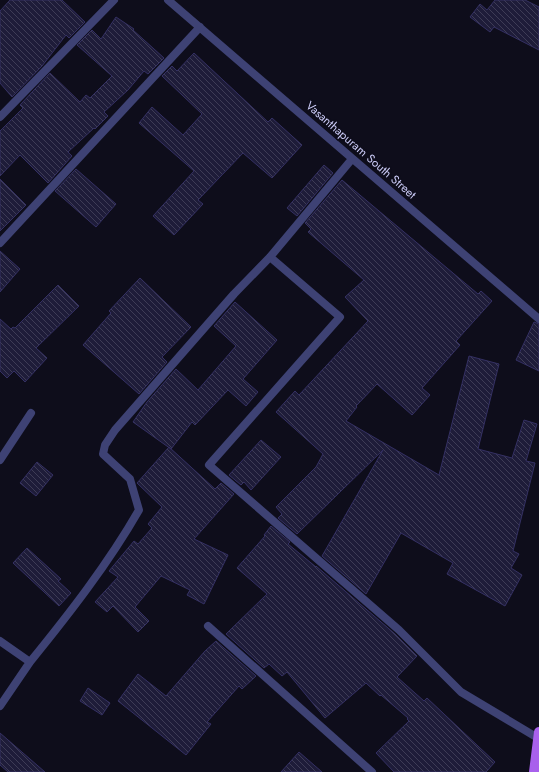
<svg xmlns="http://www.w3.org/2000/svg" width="539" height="772" font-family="Jost,sans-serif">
	<defs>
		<pattern id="building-back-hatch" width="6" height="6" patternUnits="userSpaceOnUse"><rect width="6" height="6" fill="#1e1c39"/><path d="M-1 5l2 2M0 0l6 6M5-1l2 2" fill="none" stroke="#3e3c56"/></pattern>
	</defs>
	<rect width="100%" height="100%" fill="#0e0d1b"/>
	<!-- building -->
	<path fill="url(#building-back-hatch)" stroke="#343063" d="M 10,0 L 62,0 L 85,22 L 69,38 L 66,35 L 42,66 L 12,97 L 0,83 L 0,11 Z
		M 495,0 L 525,0 L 539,7 L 539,50 L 494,27 L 490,32 L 470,17 L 480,4 L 487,10 Z
		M 116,17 L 134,29 L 133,30 L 164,58 L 148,74 L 144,71 L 128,90 L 104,112 L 108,116 L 95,129 L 94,128 L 68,152 L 72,156 L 48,183 L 20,155 L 0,176 L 0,131 L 23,108 L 20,105 L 50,73 L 80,102 L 86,95 L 90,98 L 112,76 L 77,45 L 92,30 L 101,39 Z
		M 194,53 L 268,122 L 272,118 L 302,145 L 272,178 L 243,153 L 198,200 L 203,204 L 174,235 L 153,216 L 194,171 L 139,123 L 152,107 L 183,135 L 202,114 L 162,76 L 172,66 L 177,71 Z
		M 324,165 L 333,173 L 297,216 L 287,208 Z
		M 76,169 L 116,204 L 96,227 L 55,191 Z
		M 0,179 L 26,205 L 0,231 Z
		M 342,180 L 478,294 L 481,291 L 492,301 L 456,341 L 460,345 L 422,388 L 430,395 L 412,415 L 377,384 L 356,406 L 357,407 L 346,421 L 439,475 L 469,356 L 499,364 L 478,449 L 512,458 L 524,420 L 537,424 L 526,461 L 535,463 L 513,551 L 519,554 L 511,568 L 522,575 L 505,606 L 447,574 L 453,563 L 401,533 L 366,594 L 322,556 L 383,450 L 297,534 L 278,518 L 282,514 L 276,507 L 316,467 L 323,454 L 276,412 L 295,391 L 299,395 L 368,321 L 345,297 L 364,280 L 308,232 L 311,229 L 305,223 Z
		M 0,251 L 20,269 L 0,292 Z
		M 140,278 L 191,327 L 162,357 L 167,362 L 139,394 L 83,345 L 111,313 L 109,311 Z
		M 58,285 L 79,306 L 36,348 L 47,358 L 25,382 L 14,371 L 7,378 L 0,371 L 0,319 L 11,329 L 13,327 L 15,328 Z
		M 235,302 L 277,340 L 243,379 L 258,392 L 246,406 L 228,390 L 195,425 L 192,422 L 171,449 L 133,422 L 147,402 L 176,369 L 198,390 L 236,346 L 214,326 Z
		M 534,322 L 539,324 L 539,371 L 516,360 Z
		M 261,440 L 281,457 L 251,490 L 244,482 L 241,485 L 229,475 Z
		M 169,447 L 215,489 L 221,483 L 234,494 L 194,539 L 228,555 L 204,604 L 187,595 L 190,590 L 161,576 L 135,607 L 149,621 L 138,632 L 113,606 L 107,612 L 95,602 L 118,577 L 109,571 L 134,541 L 138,544 L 152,528 L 148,524 L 162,507 L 137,483 Z
		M 37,462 L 53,475 L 36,496 L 20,483 Z
		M 271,526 L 290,542 L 288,544 L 316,567 L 316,566 L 395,634 L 417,656 L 397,677 L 424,701 L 427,698 L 495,762 L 486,772 L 394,772 L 376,753 L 409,721 L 407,719 L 408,718 L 381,695 L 380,696 L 366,683 L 325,718 L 287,672 L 282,676 L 269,664 L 264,668 L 226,634 L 267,594 L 237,568 L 265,536 L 264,535 Z
		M 27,548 L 61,579 L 58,581 L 71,593 L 59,606 L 13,563 Z
		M 216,641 L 256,676 L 242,689 L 239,686 L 207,722 L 211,724 L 186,755 L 118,701 L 138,674 L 166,696 L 205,651 Z
		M 88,688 L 110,703 L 102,715 L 80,701 Z
		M 0,733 L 45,772 L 8,772 L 0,765 Z
		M 299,752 L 322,772 L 281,772 Z"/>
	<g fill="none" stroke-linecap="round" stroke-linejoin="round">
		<!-- street -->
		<path stroke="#3e4274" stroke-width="8" d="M 168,0 L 539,319
			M 0,117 L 114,0
			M 0,243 L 200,27
			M 270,257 L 340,317 L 209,465 L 399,630 L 461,692 L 538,738
			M 0,460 L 31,413
			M 208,626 L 372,772
			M 0,641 L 30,662 L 0,706
			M 30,662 C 69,614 108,564 139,510 L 130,479 L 103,454 L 105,445 L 115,430 L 234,294 L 270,257 L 352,159"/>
		<!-- primary -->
		<path stroke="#a861ec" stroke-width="10" d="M 534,772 L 539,732"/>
	</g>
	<g text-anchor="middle" stroke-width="3.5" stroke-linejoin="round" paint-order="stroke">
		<!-- street labels -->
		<g font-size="12" fill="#cdcdf9" stroke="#0e0d1b">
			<text transform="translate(361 150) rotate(41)" y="4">Vasanthapuram South Street</text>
		</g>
	</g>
</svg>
